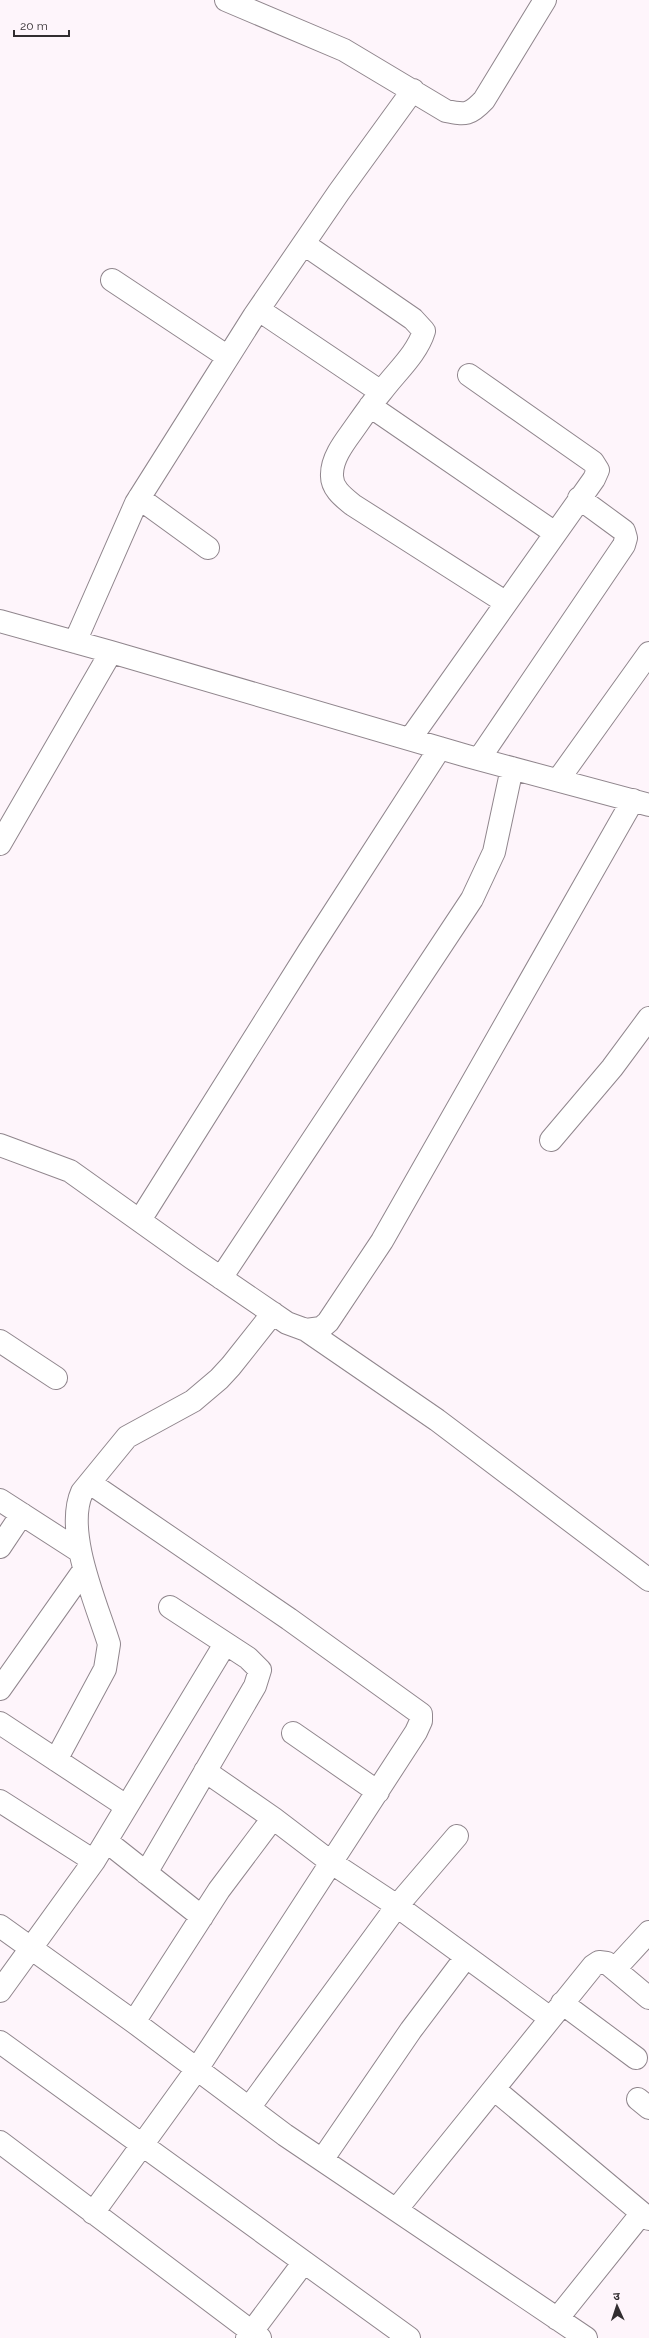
<svg xmlns="http://www.w3.org/2000/svg" width="649" height="2338" font-family="Raleway,'Noto Sans Devanagari',sans-serif">
	<rect width="100%" height="100%" fill="#fef5fb"/>
	<g fill="none" stroke-linecap="round" stroke-linejoin="round">
		<!-- minor casing -->
		<g stroke="#90868d" stroke-width="24">
			<path id="minor" d="M 226,0 L 344,50 L 446,111 C 466,115 470,115 484,100 L 545,0
				M 304,244 L 413,319 L 424,331 C 417,354 396,372 382,391 C 371,404 361,419 351,433 C 343,444 332,459 332,474 C 331,488 343,497 353,505 L 505,602
				M 112,280 L 228,357
				M 259,310 L 381,392
				M 370,406 L 555,533
				M 139,498 L 208,548
				M 0,621 L 111,652 L 467,756 L 649,805
				M 75,642 L 136,503 L 254,316 L 339,192 L 413,90
				M 410,739 L 594,479 L 598,470 L 593,462 L 469,375
				M 479,759 L 624,545 L 626,538 L 624,531 L 579,498
				M 558,780 L 649,653
				M 0,844 L 111,652
				M 551,1140 L 612,1068 L 649,1018
				M 0,1145 L 70,1171 L 192,1258 L 287,1323 L 306,1330 L 321,1328 L 328,1322 L 382,1241 L 633,800
				M 140,1220 L 309,951 L 440,748
				M 221,1278 L 472,899 L 494,852 L 512,768
				M 306,1330 L 437,1420 L 649,1580
				M 0,1341 L 56,1378
				M 90,1483 L 289,1619 L 421,1714 L 421,1721 L 416,1732 L 197,2069 L 93,2213
				M 0,1500 L 79,1551
				M 0,1547 L 22,1514
				M 0,1689 L 84,1570
				M 0,1723 L 126,1806
				M 293,1733 L 378,1792
				M 56,1760 L 105,1669 L 109,1644 C 97,1605 64,1532 82,1492 L 127,1437 L 193,1401 L 219,1379 L 231,1366 L 273,1313
				M 205,1771 L 273,1818 L 332,1863 L 397,1906 L 550,2018
				M 0,1801 L 94,1861
				M 106,1841 L 202,1917
				M 146,1873 L 255,1686 L 260,1670 L 248,1658 L 170,1607
				M 0,1926 L 134,2022 L 285,2135 L 586,2338
				M 615,1969 L 649,1932
				M 0,1991 L 94,1861 L 225,1644
				M 562,2003 L 636,2058
				M 134,2022 L 219,1890 L 273,1818
				M 0,2042 L 409,2338
				M 494,2089 L 649,2219
				M 638,2099 L 649,2108
				M 249,2108 L 397,1906 L 457,1836
				M 0,2142 L 260,2338
				M 322,2160 L 411,2030 L 466,1957
				M 396,2210 L 593,1966 L 599,1962 L 607,1963 L 649,1998
				M 557,2319 L 642,2213
				M 247,2338 L 304,2262"/>
		</g>
		<!-- minor -->
		<use href="#minor" stroke="#fff" stroke-width="22"/>
	</g>
	<!-- north arrow -->
	<g transform="translate(617 2306) rotate(357)" stroke="#fef5fb" stroke-width="3" paint-order="stroke">
	<path d="M0-3L7 15L0 10L-7 15Z" fill="#322d30"/>
	<text y="-6" font-size="11" font-weight="bold" text-anchor="middle" fill="#322d30">उ</text>
	</g>
	<!-- scale -->
	<path d="M14 30v6h55v-6" fill="none" stroke="#322d30" stroke-width="2"/>
	<text x="20" y="30" font-size="12" fill="#322d30" stroke="#fef5fb" stroke-width="3" paint-order="stroke">20 m</text>
</svg>
